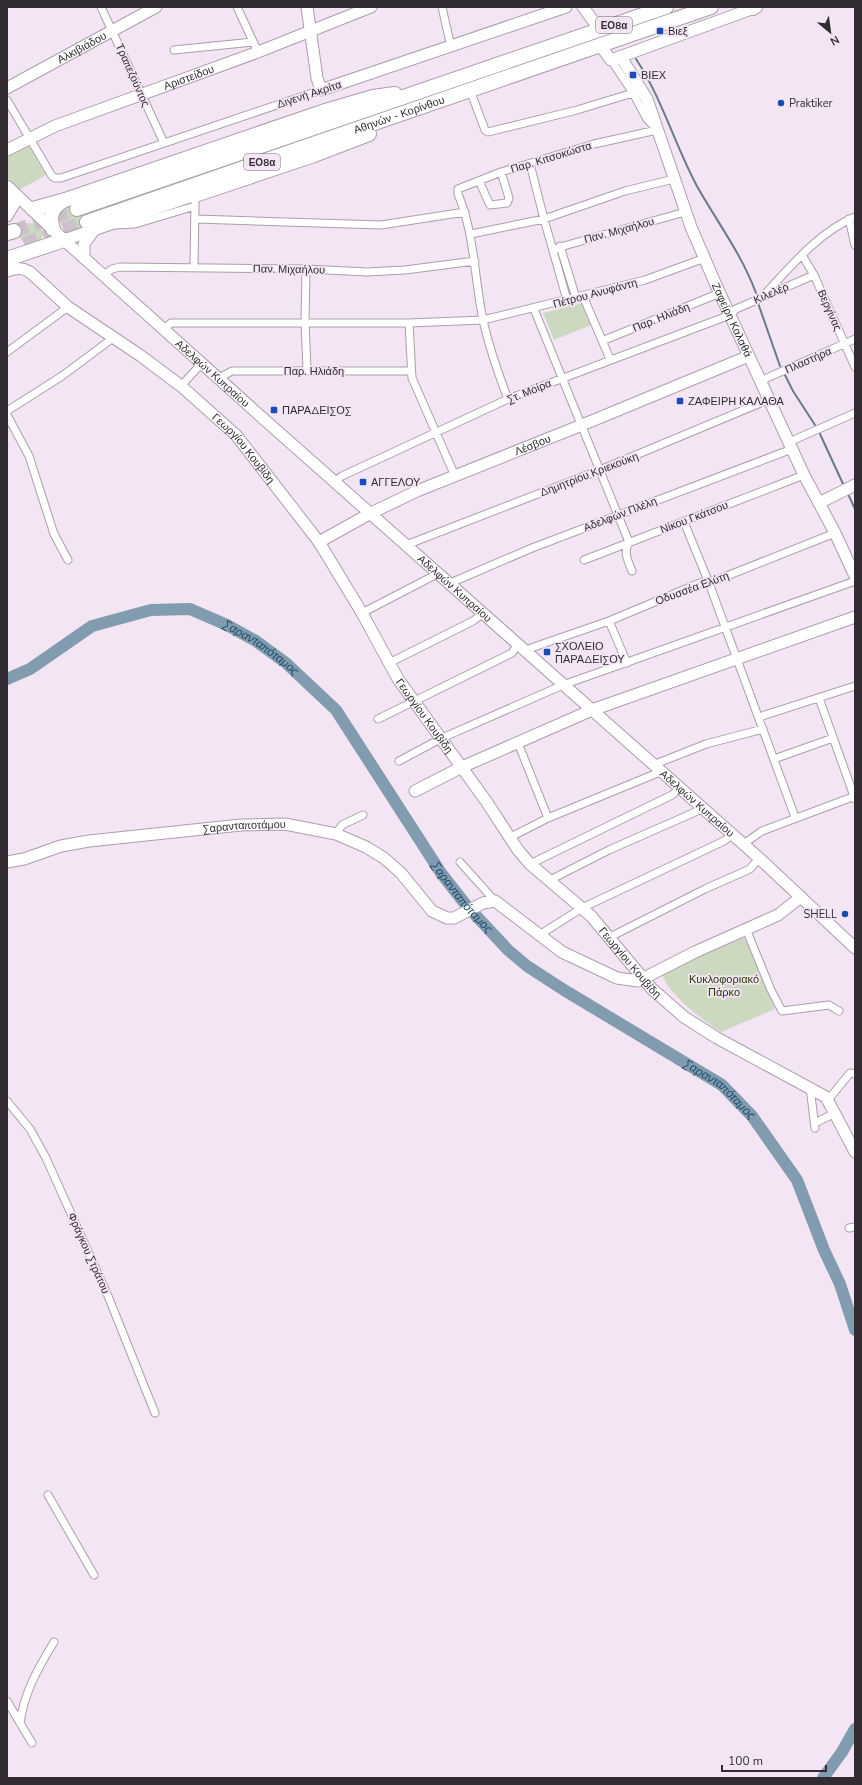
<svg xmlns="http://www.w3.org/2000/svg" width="862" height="1785" font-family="'Nunito Sans',sans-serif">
	<rect width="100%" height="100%" fill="#f4e5f4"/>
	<!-- green -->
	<path fill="#cdd8c1" d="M 685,7 L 693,7 L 83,216 L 92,228 C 81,229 66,233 60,222 L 60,212 L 72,204 L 81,215 Z
		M 28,145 L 46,175 L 19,190 L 7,177 L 7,156 Z
		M 20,223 L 31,223 L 40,227 L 43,233 L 41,241 L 29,249 L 20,238 L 7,242 L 7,240 L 18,236 L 9,225 Z
		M 583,303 L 591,325 L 554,340 L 543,313 Z
		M 739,936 L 747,940 L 775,1009 L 721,1032 C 704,1021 669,995 663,976 L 668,968 Z"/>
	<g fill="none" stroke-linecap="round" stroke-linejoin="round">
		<!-- stream -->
		<path stroke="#697a8a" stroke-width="2" d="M 636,59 C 663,100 675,146 698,188 C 718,223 742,255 756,293
			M 758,303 L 780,366
			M 785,375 L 793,391 L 815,425
			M 820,434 L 844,486
			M 849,496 L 855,509"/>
		<!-- river -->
		<g stroke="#819caf" stroke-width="12">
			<path id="s1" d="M 7,679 L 30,669 L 92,626 L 151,610 L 190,609 L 227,625 L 256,641 L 286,663 L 336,710 L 441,873 L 466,905 L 508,950 L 527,966 L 564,990 L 722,1085 L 752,1116 L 797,1180 L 824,1250 L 840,1284 L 855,1330"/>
			<path d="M 823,1778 L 842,1752 L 855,1729"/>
		</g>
		<!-- highway-tunnel -->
		<path stroke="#cdc0cd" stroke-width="14" stroke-dasharray="14 7" stroke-linecap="butt" d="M 14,231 L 77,209
			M 24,244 L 87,222"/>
		<!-- street casing -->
		<g stroke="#ac9eac" stroke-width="9">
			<path id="street" d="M 101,7 L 164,143
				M 237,7 L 258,52
				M 442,7 L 451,47
				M 174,50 L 253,42
				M 470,90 L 485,130 L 488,132 L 577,110 L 633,93
				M 7,100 L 52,176 L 55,178 L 61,178 L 321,90
				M 530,164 L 544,219 L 567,300
				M 479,181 L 490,205 L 507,203 L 509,198 L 501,172
				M 196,219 L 381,225 L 465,212
				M 849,219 L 855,245
				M 114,225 L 135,224 L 195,206
				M 471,234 L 544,219 L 625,191 L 674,179
				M 560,246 L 576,298
				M 553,249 L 685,212
				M 802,255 L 814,275 L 855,367
				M 194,267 L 195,201
				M 306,269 L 305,322 L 307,370
				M 104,275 L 112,269 L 120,267 L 306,269 L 367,272 L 405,270 L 475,261
				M 765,294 C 790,267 820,231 855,217
				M 583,296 L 610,359
				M 534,309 L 629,542 C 623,552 628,561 632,571
				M 409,323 L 412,378 L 455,476
				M 164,329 L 171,323 L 409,323 L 483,320 L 645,280 L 705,258
				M 602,341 L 720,293
				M 7,352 L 68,307
				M 219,378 L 232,371 L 410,371
				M 760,381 L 855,339
				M 181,386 L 202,363
				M 508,399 C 498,373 489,347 483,320 C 474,277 475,235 458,194 L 458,189 L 501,172 L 594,144 L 657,130 L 647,119 L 633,93 L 611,60
				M 7,411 L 62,376 L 113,338
				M 7,415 L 29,456 L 54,534 L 68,560
				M 789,442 L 855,413
				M 335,481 L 342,476 L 508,399 L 730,315 L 736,309 L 814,275
				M 684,522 L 709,583 L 795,817
				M 406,545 L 600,470 L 770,399
				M 584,560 L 804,475
				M 451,585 L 455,581 L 532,548 L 792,449
				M 362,613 L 439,573
				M 609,621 L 627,663
				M 526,652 L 531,648 L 609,621 L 700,583 L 709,583 L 835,533
				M 389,663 L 473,621 L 482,614
				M 819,698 L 855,799
				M 759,717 L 855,686
				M 378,719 L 512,653 L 517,645
				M 518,743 L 548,818
				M 774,759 L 833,738
				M 399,761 L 442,738 L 563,685 L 855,581
				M 653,765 L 706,744 L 763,729
				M 336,834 L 342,825 L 363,815
				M 509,838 L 548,818 L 660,772
				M 742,845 L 762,831 L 855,796
				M 460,862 L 495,901
				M 530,864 L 672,795 L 680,789
				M 548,881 L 609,850 L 702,809
				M 746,929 L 771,990 L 782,1011 L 829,1005 L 839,1011
				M 541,934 L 582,908 L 724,841 L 732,835
				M 610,937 L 705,889 L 750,869 L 759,858
				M 810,1087 L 815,1128
				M 828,1100 L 850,1073 L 855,1074
				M 7,1101 L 30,1129 L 46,1158 L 108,1296 L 155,1413
				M 815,1123 L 835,1113
				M 849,1228 L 855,1227
				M 48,1495 L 94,1575
				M 7,1701 L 32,1743
				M 20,1723 C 24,1693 38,1668 54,1642"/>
		</g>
		<!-- secondary casing -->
		<g stroke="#ac9eac" stroke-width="13">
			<g id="secondary">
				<path d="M 307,7 L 317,78 L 321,90 L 566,7"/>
				<path d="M 583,7 L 594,22"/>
				<path d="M 600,45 L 611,60 L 757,7"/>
				<path id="s2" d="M 622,59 L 647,99 L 691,227 L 716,285 L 804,475 L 835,533 L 855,576"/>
				<path id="s3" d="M 7,88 L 156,7"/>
				<path id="s4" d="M 7,150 L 55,126 L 258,52 L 371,7"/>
				<path id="s5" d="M 7,186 L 64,240 L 257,413 L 759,858 L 855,948"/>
				<path d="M 7,216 L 14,204 L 10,189"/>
				<path d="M 64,240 L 195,195"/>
				<path d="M 84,258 L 84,244 L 94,230"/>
				<path id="s6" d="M 7,271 C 17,268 23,267 31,273 L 68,307 L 141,356 L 181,386 L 236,435 L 319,542 L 362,613 L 398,679 L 486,801 L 518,850 L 530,864 L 591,916 L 652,989 L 684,1017 L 717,1038 L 826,1097 L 855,1152"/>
				<path d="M 819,503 L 855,485"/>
				<path id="s7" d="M 319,542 L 371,513 L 417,491 L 582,425 L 749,356"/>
				<path d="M 415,791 L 462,767 L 592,710 L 855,617"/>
				<path id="s8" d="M 7,862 L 24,859 L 61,846 L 89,841 L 241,825 L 285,824 L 336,834 L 366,847 L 384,858 L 401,873 L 432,911 L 447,918 L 454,918 L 483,903 L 495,901 L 562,952 L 617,978 L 638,981 L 695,952 L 778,915 L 801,897"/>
			</g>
		</g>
		<!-- highway casing -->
		<g stroke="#ac9eac" stroke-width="16">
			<g id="highway">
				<path d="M 753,7 L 753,8"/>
				<path d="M 195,195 L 314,155 L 369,134"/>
				<path d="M 33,209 L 65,200 L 322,112 L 373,97 L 395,94"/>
				<path d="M 77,209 L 666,7"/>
				<path id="s9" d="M 87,222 L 711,7"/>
				<path d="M 53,229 C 49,217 51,208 63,201"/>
				<path d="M 7,233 L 14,231"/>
				<path d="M 7,259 L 64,240"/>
			</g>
		</g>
		<!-- street -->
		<use href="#street" stroke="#fff" stroke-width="7"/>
		<!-- secondary -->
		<use href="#secondary" stroke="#fff" stroke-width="11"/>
		<!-- highway -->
		<use href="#highway" stroke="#fff" stroke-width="14"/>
	</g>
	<!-- markers -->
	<g fill="#174cb9" stroke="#f4e5f4" stroke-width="1.5">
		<rect x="656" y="27" width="8" height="8" rx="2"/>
		<rect x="629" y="71" width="8" height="8" rx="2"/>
		<circle cx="781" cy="103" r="4"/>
		<rect x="676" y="397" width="8" height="8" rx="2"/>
		<rect x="270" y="406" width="8" height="8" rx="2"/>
		<rect x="359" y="478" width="8" height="8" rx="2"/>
		<rect x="543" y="648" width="8" height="8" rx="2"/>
		<circle cx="845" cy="914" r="4"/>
	</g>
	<g text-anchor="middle" stroke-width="3.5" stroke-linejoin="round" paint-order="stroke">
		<!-- shield labels -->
		<g fill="#f4e5f4" stroke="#6c646c" stroke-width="1">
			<rect x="596" y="17" width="36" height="16" rx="3"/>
			<rect x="244" y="154" width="36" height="16" rx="3"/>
		</g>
		<g font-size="10" font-weight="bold" fill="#322c32">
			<text x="614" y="29">ΕΟ8α</text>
			<text x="262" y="166">ΕΟ8α</text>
		</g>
		<!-- poi labels -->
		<g font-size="11" fill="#322c32" stroke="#f4e5f4" text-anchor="start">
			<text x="668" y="35">Βιεξ</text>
			<text x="641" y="79">ΒΙΕΧ</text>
			<text x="789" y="107">Praktiker</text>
			<text x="688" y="405">ΖΑΦΕΙΡΗ ΚΑΛΑΘΑ</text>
			<text x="282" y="414">ΠΑΡΑΔΕΙΣΟΣ</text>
			<text x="371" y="486">ΑΓΓΕΛΟΥ</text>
			<text x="555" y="650">ΣΧΟΛΕΙΟ<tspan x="555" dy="13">ΠΑΡΑΔΕΙΣΟΥ</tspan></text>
			<text x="837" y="918" text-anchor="end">SHELL</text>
		</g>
		<!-- street labels -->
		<g font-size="11" fill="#322c32" stroke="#f4e5f4">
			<text dy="4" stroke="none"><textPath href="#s3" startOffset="85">Αλκιβιάδου</textPath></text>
			<text transform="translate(133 75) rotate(66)" y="4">Τραπεζούντος</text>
			<text dy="4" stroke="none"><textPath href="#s4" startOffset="196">Αριστείδου</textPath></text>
			<text transform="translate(309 94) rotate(-18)" y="4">Διγενή Ακρίτα</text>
			<text dy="4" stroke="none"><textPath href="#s9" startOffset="330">Αθηνών - Κορίνθου</textPath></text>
			<text transform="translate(551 157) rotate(-17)" y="4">Παρ. Κιτσοκώστα</text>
			<text transform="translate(619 230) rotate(-15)" y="4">Παν. Μιχαήλου</text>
			<text transform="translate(289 269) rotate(1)" y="4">Παν. Μιχαήλου</text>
			<text transform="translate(595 293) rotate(-15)" y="4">Πέτρου Ανυφάντη</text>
			<text transform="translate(771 293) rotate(-23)" y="4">Κιλελέρ</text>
			<text transform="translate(830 310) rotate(66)" y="4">Βεργίνας</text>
			<text transform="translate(661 317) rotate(-22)" y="4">Παρ. Ηλιάδη</text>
			<text dy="4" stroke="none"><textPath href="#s2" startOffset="284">Ζαφείρη Καλαθά</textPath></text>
			<text transform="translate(808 360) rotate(-24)" y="4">Πλαστήρα</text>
			<text x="314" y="375">Παρ. Ηλιάδη</text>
			<text dy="4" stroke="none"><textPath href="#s5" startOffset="278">Αδελφών Κυπραίου</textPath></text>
			<text transform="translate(529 391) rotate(-22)" y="4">Στ. Μοίρα</text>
			<text dy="4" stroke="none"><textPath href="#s7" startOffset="235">Λέσβου</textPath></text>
			<text dy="4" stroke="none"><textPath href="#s6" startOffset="302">Γεωργίου Κουβίδη</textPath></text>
			<text transform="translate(589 474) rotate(-21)" y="4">Δημητρίου Κριεκούκη</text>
			<text transform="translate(620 514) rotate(-21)" y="4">Αδελφών Πλέλη</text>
			<text transform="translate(694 517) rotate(-21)" y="4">Νίκου Γκάτσου</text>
			<text dy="4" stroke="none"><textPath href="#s5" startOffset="602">Αδελφών Κυπραίου</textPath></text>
			<text transform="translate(692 588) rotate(-20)" y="4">Οδυσσέα Ελύτη</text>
			<text dy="4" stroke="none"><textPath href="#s6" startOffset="626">Γεωργίου Κουβίδη</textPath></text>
			<text dy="4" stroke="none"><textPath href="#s5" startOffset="926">Αδελφών Κυπραίου</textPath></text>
			<text dy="4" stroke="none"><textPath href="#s8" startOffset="241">Σαρανταποτάμου</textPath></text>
			<text dy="4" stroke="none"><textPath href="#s6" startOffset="949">Γεωργίου Κουβίδη</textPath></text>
			<text transform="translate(89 1253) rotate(66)" y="4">Φράγκου Στράτου</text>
		</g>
		<!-- park labels -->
		<g font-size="11" fill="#273809" stroke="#f4e5f4">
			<text x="724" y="983">Κυκλοφοριακό<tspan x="724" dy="13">Πάρκο</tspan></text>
		</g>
		<!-- water labels -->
		<g font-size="12" font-style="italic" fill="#1c4b69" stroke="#f4e5f4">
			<text dy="4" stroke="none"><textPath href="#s1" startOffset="282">Σαρανταπόταμος</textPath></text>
			<text dy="4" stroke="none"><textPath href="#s1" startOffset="606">Σαρανταπόταμος</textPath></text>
			<text dy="4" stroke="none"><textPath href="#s1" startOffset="930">Σαρανταπόταμος</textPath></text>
		</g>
	</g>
	<!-- border -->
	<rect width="862" height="1785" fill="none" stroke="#322c32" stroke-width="16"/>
	<!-- north arrow -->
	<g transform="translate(830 32) rotate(151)" stroke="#f4e5f4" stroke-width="3" paint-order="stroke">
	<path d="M0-3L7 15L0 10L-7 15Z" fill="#322c32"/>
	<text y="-6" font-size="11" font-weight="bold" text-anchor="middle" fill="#322c32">N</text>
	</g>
	<!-- scale -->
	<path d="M722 1765v6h104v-6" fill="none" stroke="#322c32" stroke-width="2"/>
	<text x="728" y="1765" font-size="12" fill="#322c32" stroke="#f4e5f4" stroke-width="3" paint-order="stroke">100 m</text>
</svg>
